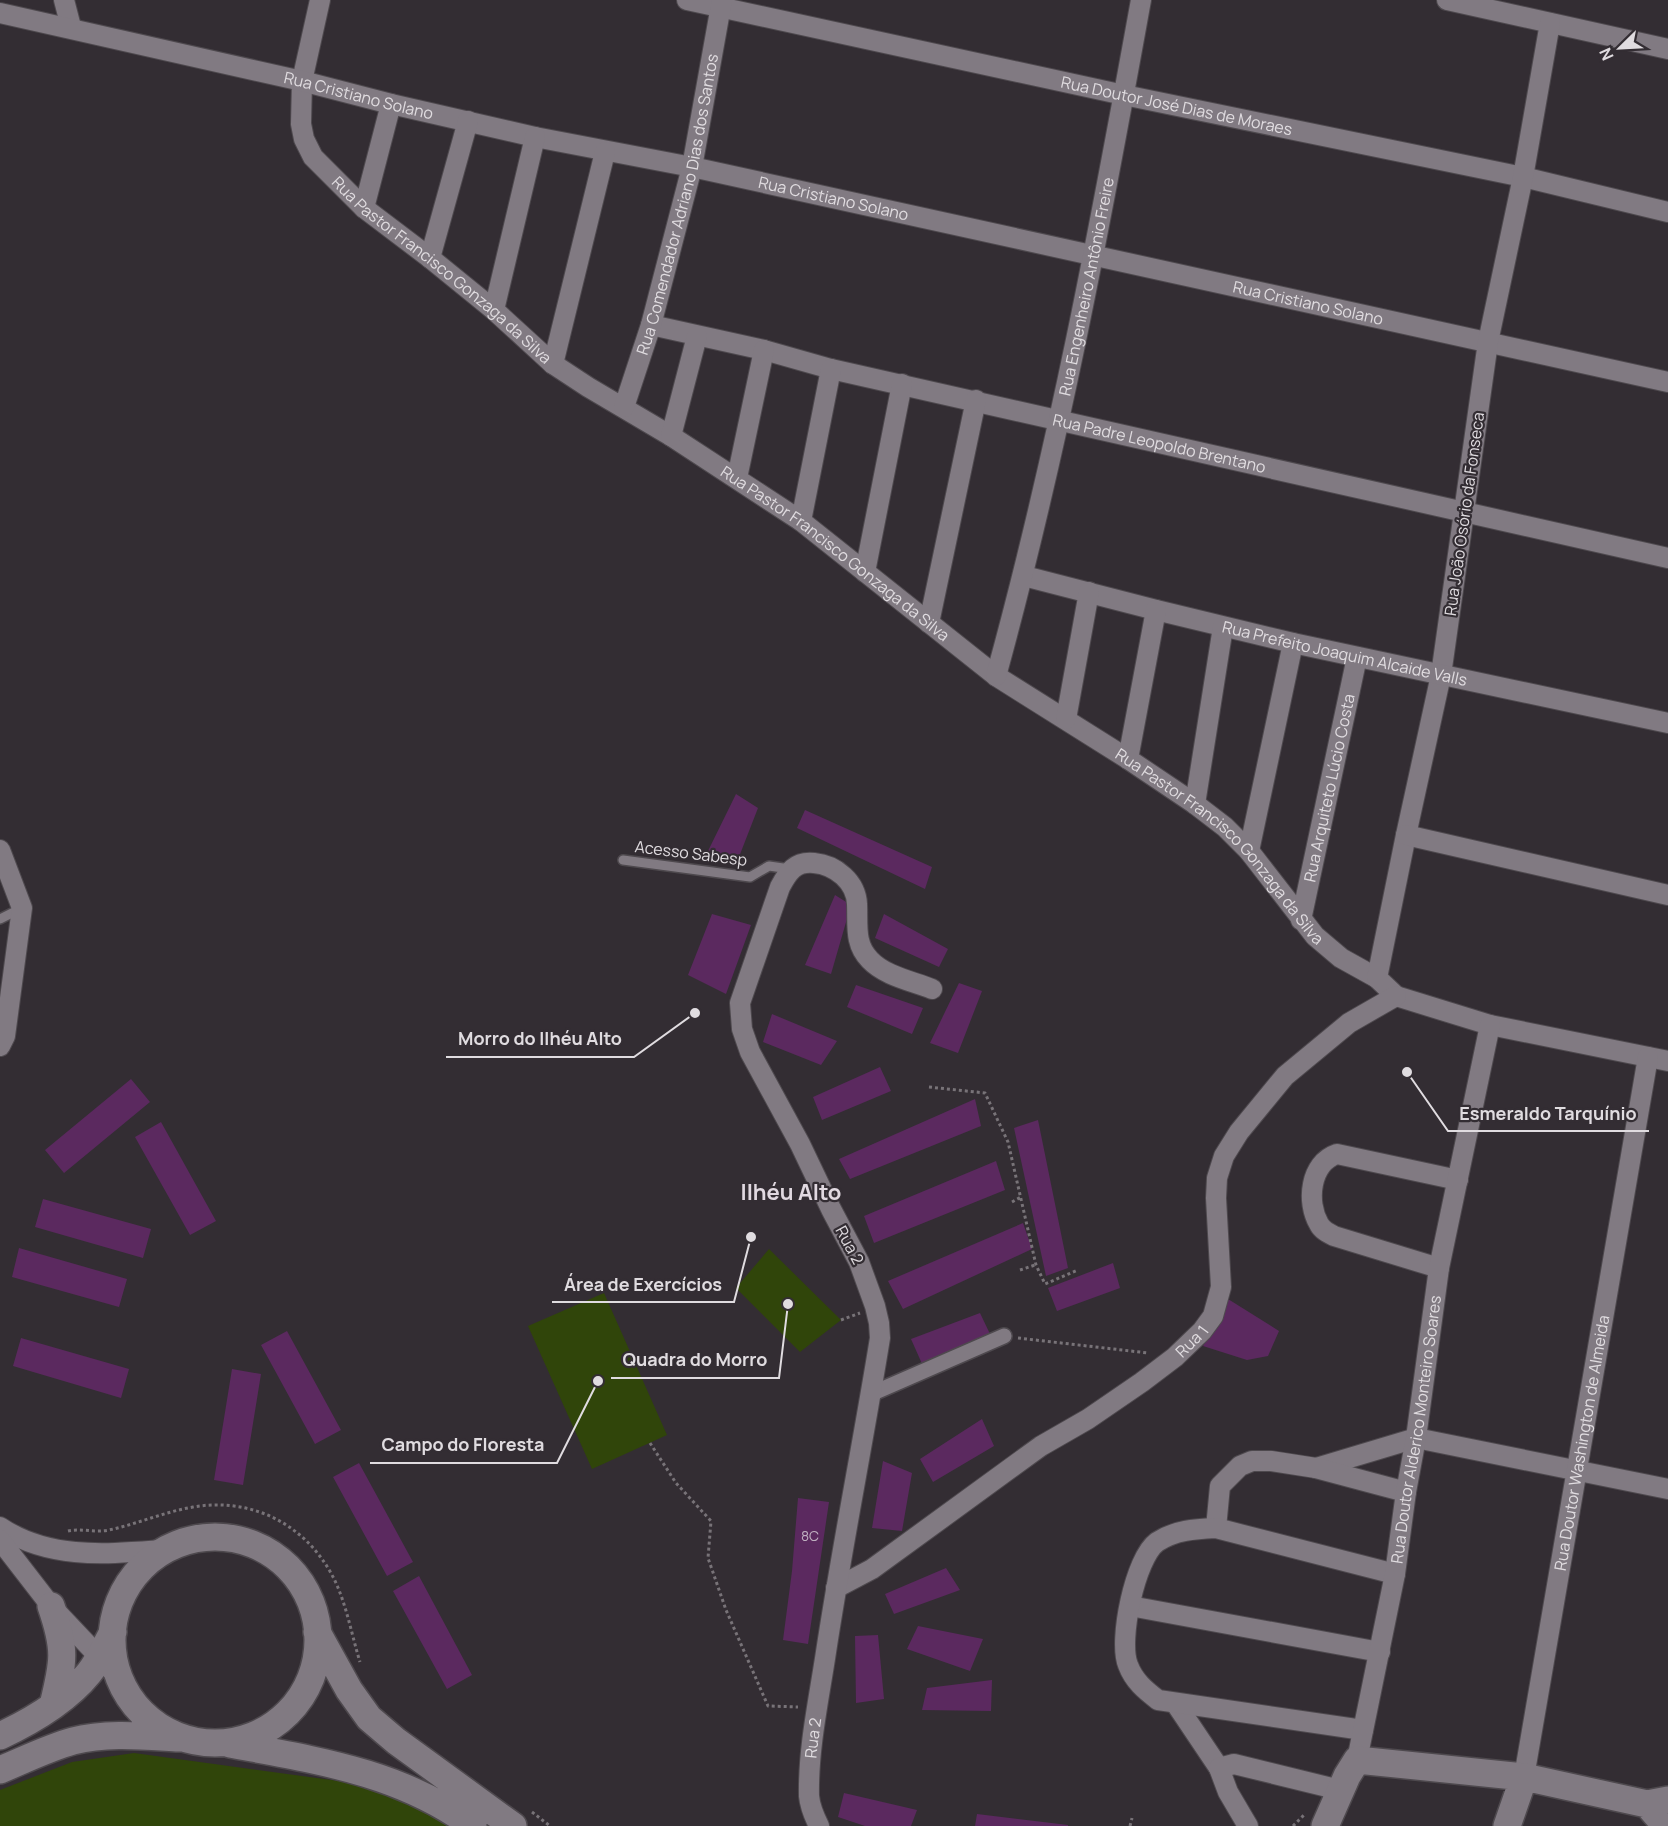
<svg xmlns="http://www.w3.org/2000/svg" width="1668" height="1826" font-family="Manrope,sans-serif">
	<rect width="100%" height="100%" fill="#332d33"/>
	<!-- green -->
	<path fill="#30450a" d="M 769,1249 L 841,1320 L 800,1352 L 736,1288 Z
		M 604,1293 L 667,1435 L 592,1469 L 528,1326 Z
		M 134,1753 L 346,1782 L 424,1808 L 448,1826 L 0,1826 L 0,1790 L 72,1762 Z"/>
	<!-- building -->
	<path fill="#5b295f" d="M 736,794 L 758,808 L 737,862 L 708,851 Z
		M 805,810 L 932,867 L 925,889 L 797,828 Z
		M 835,895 L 851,905 L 831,974 L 805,965 Z
		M 712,914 L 751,925 L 726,994 L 688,975 Z
		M 884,914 L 948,949 L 939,967 L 875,938 Z
		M 959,983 L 982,991 L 958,1053 L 930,1043 Z
		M 856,985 L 923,1008 L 912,1034 L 847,1007 Z
		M 772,1014 L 837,1041 L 821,1065 L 763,1042 Z
		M 880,1067 L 891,1091 L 822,1120 L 813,1097 Z
		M 131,1079 L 150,1102 L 64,1173 L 45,1150 Z
		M 975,1099 L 981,1126 L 850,1179 L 839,1159 Z
		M 1038,1120 L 1068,1268 L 1046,1276 L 1014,1128 Z
		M 161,1122 L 216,1221 L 190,1235 L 135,1137 Z
		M 996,1161 L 1005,1190 L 874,1243 L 864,1216 Z
		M 43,1199 L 151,1229 L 143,1258 L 35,1227 Z
		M 1023,1223 L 1032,1249 L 903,1309 L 888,1281 Z
		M 19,1248 L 127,1279 L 119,1307 L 12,1277 Z
		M 1113,1263 L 1120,1288 L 1057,1311 L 1048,1288 Z
		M 1228,1299 L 1279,1331 L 1268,1356 L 1247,1360 L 1203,1346 Z
		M 980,1313 L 990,1334 L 923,1366 L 911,1339 Z
		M 287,1331 L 341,1430 L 315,1444 L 261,1345 Z
		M 21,1338 L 129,1369 L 121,1398 L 13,1366 Z
		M 232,1369 L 261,1374 L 243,1485 L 214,1480 Z
		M 982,1419 L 994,1446 L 933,1482 L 920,1459 Z
		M 883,1461 L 912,1473 L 902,1531 L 872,1528 Z
		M 359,1463 L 413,1562 L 387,1576 L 333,1477 Z
		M 798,1498 L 829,1502 L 808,1644 L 783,1640 L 792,1571 Z
		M 946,1568 L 960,1590 L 894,1614 L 885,1594 Z
		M 419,1576 L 472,1675 L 447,1689 L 393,1591 Z
		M 918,1626 L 983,1639 L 970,1671 L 907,1649 Z
		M 878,1635 L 884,1699 L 856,1703 L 855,1636 Z
		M 992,1680 L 991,1711 L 922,1710 L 927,1688 Z
		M 844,1793 L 917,1810 L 911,1826 L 865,1826 L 838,1817 Z
		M 977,1814 L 1068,1825 L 1068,1826 L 975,1826 Z"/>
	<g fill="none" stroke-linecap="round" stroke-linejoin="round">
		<!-- service casing -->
		<g stroke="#4e494e" stroke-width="12">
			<path id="service" d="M 623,860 L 750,877 L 769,866 L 790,869
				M 0,919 L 22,908"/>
		</g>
		<!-- pedestrian casing -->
		<g stroke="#4e494e" stroke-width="18">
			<path id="pedestrian" d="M 871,1394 L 1004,1336"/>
		</g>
		<!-- minor casing -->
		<g stroke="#4e494e" stroke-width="22">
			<g id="minor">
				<path d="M 64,0 L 71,27"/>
				<path id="s1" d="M 320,0 L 302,81 L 301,124 L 304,139 L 313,157 L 364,208 L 430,258 L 494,310 L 553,364 L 588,387 L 671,436 L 801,521 L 996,676 L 1128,759 L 1195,804 L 1225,827 L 1249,851 L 1315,936 L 1341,958 L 1377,978"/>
				<path id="s2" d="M 687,0 L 1124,95 L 1523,177 L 1668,212"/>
				<path d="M 1447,0 L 1668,49"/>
				<path id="s3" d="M 0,13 L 302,81 L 391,104 L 535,137 L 692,167 L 1668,382"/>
				<path d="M 1550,23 L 1523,177 L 1488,342 L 1441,675 L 1406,835 L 1377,978 L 1396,996 L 1490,1025 L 1668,1061"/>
				<path d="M 364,208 L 391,104"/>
				<path d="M 430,258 L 468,121"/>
				<path d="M 494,310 L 535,137"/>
				<path id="s4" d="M 651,325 L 764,350 L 831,369 L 1668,558"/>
				<path d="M 553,364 L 605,152"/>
				<path id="s5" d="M 624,407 L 651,325 L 692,167 L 722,0"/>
				<path d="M 671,436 L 697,336"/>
				<path d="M 737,478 L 764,350"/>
				<path d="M 801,521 L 831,369"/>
				<path d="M 865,572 L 902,384"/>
				<path id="s6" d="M 1024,576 L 1156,610 L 1293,643 L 1668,723"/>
				<path d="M 929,623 L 976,400"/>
				<path id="s7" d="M 996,676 C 1057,454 1100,227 1141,0"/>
				<path d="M 1066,719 L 1089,592"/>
				<path d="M 1128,759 L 1156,610"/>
				<path d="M 1195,804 L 1223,627"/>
				<path d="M 1406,835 L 1668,895"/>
				<path d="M 0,850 L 22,908 L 5,1036 L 0,1046"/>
				<path d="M 1249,851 L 1293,643"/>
				<path id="s8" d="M 1301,920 L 1357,657"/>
				<path d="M 1439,1268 L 1334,1236 C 1328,1233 1322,1230 1319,1224 C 1306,1202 1310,1163 1337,1154 L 1458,1180"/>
				<path d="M 1316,1468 L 1416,1438 L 1668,1489"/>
				<path d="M 0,1527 C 49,1560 107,1554 163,1550"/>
				<path d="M 1216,1528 L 1220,1486 L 1240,1466 L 1252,1461 L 1271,1461 L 1316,1468 L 1406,1492"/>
				<path d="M 0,1540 L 51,1606 L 120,1679"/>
				<path id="s9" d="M 836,1588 L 872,1569 L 1041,1446 L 1088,1419 L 1142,1382 L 1175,1357 L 1202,1331 L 1213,1316 L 1221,1287 L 1216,1198 L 1217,1178 L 1224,1156 L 1239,1132 L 1285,1076 L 1349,1023 L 1396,996"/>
				<path d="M 1130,1606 L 1380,1652"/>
				<path d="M 1176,1704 L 1219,1768"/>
				<path d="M 1363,1730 L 1158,1700 C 1145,1690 1134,1681 1128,1665 C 1118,1641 1135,1558 1157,1542 C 1175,1530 1195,1529 1216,1528 L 1395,1574"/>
				<path id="s10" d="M 1357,1760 L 1395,1574 L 1406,1492 L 1416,1438 L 1439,1268 L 1490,1025"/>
				<path id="s11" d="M 1524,1777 L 1648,1057"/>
				<path id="s12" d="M 819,1826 C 814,1816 810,1807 809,1796 C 808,1748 819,1699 826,1652 C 842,1547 863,1443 880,1338 L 879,1323 L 875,1306 L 859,1262 L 831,1209 L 800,1144 L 750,1052 L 742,1029 L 740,1003 L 780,887 C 788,872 795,861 814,863 C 836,865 856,882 857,904 C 858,925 854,944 870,960 C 885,976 912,981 932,989"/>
				<path d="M 1248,1826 L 1228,1792 L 1219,1768 L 1234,1764 L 1340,1790"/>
			</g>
		</g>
		<!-- secondary casing -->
		<g stroke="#4e494e" stroke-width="30">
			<path id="secondary" d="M112 1640a103 103 0 1 1 206 0a103 103 0 1 1-206 0Z
				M 51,1606 C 66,1649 64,1661 53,1705
				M 317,1632 L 349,1690 L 369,1718 L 396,1741 L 513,1826
				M 0,1736 C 32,1721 67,1700 89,1673 C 99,1661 105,1646 113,1632
				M 230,1744 C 315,1760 401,1772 473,1826
				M 0,1770 C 24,1760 48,1748 73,1741 C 107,1732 144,1736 179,1738
				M 1647,1804 L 1666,1826
				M 1325,1826 L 1347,1776 L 1357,1760 L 1524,1777 L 1647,1804 L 1668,1800
				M 1507,1826 L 1524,1777"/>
		</g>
		<!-- path -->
		<path stroke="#787378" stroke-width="3" stroke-dasharray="3 3" stroke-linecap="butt" d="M 929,1087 L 985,1093 L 1008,1142 L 1036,1265 L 1045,1284 L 1078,1270
			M 1012,1202 L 1021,1197
			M 1020,1270 L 1035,1265
			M 841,1320 L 860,1313
			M 1018,1338 L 1148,1353
			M 650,1443 L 676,1483 L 711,1521 L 708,1558 L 726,1610 L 768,1706 L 798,1707
			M 68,1531 C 81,1528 95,1533 109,1530 C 137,1524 164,1512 193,1507 C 250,1497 304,1523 332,1575 C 346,1601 351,1633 360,1662
			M 532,1812 L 550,1826
			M 1130,1826 L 1132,1818
			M 1293,1826 L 1305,1814"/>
		<!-- service -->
		<use href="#service" stroke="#817a82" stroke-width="9"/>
		<!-- pedestrian -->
		<use href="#pedestrian" stroke="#817a82" stroke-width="15"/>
		<!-- minor -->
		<use href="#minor" stroke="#817a82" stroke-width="20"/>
		<!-- secondary -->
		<use href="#secondary" stroke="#817a82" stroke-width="27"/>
	</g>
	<g text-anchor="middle" stroke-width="4.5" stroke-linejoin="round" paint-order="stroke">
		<!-- number labels -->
		<g font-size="14" fill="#bfafc0">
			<text x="810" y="1541">8C</text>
		</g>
		<!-- street labels -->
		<g font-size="16" fill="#e0dce0" stroke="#332d33">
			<text dy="6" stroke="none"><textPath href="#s3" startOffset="368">Rua Cristiano Solano</textPath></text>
			<text dy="6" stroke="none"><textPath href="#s2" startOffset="501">Rua Doutor José Dias de Moraes</textPath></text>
			<text dy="6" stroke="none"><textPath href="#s3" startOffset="854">Rua Cristiano Solano</textPath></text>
			<text dy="6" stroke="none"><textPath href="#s5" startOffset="210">Rua Comendador Adriano Dias dos Santos</textPath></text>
			<text dy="6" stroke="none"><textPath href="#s1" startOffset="333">Rua Pastor Francisco Gonzaga da Silva</textPath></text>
			<text dy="6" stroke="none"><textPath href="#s7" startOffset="400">Rua Engenheiro Antônio Freire</textPath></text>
			<text dy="6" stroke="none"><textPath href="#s3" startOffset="1340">Rua Cristiano Solano</textPath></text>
			<text dy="6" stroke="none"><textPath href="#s4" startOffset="522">Rua Padre Leopoldo Brentano</textPath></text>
			<text transform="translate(1464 514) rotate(-82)" y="6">Rua João Osório da Fonseca</text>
			<text dy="6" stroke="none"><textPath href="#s1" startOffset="819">Rua Pastor Francisco Gonzaga da Silva</textPath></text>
			<text dy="6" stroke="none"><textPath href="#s6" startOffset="330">Rua Prefeito Joaquim Alcaide Valls</textPath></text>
			<text dy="6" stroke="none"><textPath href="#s8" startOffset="135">Rua Arquiteto Lúcio Costa</textPath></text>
			<text dy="6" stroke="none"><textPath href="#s1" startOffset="1305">Rua Pastor Francisco Gonzaga da Silva</textPath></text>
			<text transform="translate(691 853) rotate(7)" y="6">Acesso Sabesp</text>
			<text transform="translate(850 1245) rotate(62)" y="6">Rua 2</text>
			<text dy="6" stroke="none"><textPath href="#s9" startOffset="434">Rua 1</textPath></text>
			<text dy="6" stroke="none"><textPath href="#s10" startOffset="336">Rua Doutor Alderico Monteiro Soares</textPath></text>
			<text dy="6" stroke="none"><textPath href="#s11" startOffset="339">Rua Doutor Washington de Almeida</textPath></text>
			<text dy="6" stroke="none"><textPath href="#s12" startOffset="90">Rua 2</textPath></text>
		</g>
		<!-- district labels -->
		<g font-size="22" font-weight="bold" fill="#e1d9e1" stroke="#332d33">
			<text x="791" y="1200">Ilhéu Alto</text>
		</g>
	</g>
	<!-- callouts -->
	<path fill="none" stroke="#e0dce0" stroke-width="2" d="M695 1013L634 1057H446M1407 1072L1448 1131H1649M751 1237L734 1302H552M788 1304L779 1378H611M598 1381L557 1463H370"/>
	<g fill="#e0dce0" stroke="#332d33" stroke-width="2">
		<circle cx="695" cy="1013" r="6"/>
		<circle cx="1407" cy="1072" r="6"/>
		<circle cx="751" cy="1237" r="6"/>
		<circle cx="788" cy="1304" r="6"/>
		<circle cx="598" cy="1381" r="6"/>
	</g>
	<g font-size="18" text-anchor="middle" font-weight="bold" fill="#e0dce0" stroke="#332d33" stroke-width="4.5" stroke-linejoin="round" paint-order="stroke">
		<text x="540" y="1045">Morro do Ilhéu Alto</text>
		<text x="1548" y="1120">Esmeraldo Tarquínio</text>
		<text x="643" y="1291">Área de Exercícios</text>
		<text x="695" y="1366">Quadra do Morro</text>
		<text x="463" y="1451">Campo do Floresta</text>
	</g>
	<!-- north arrow -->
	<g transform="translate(1620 48) rotate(246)" stroke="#332d33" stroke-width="4.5" paint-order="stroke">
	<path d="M0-4.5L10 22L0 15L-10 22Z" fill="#e0dce0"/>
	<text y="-9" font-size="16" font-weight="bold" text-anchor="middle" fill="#e0dce0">N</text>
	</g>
</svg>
